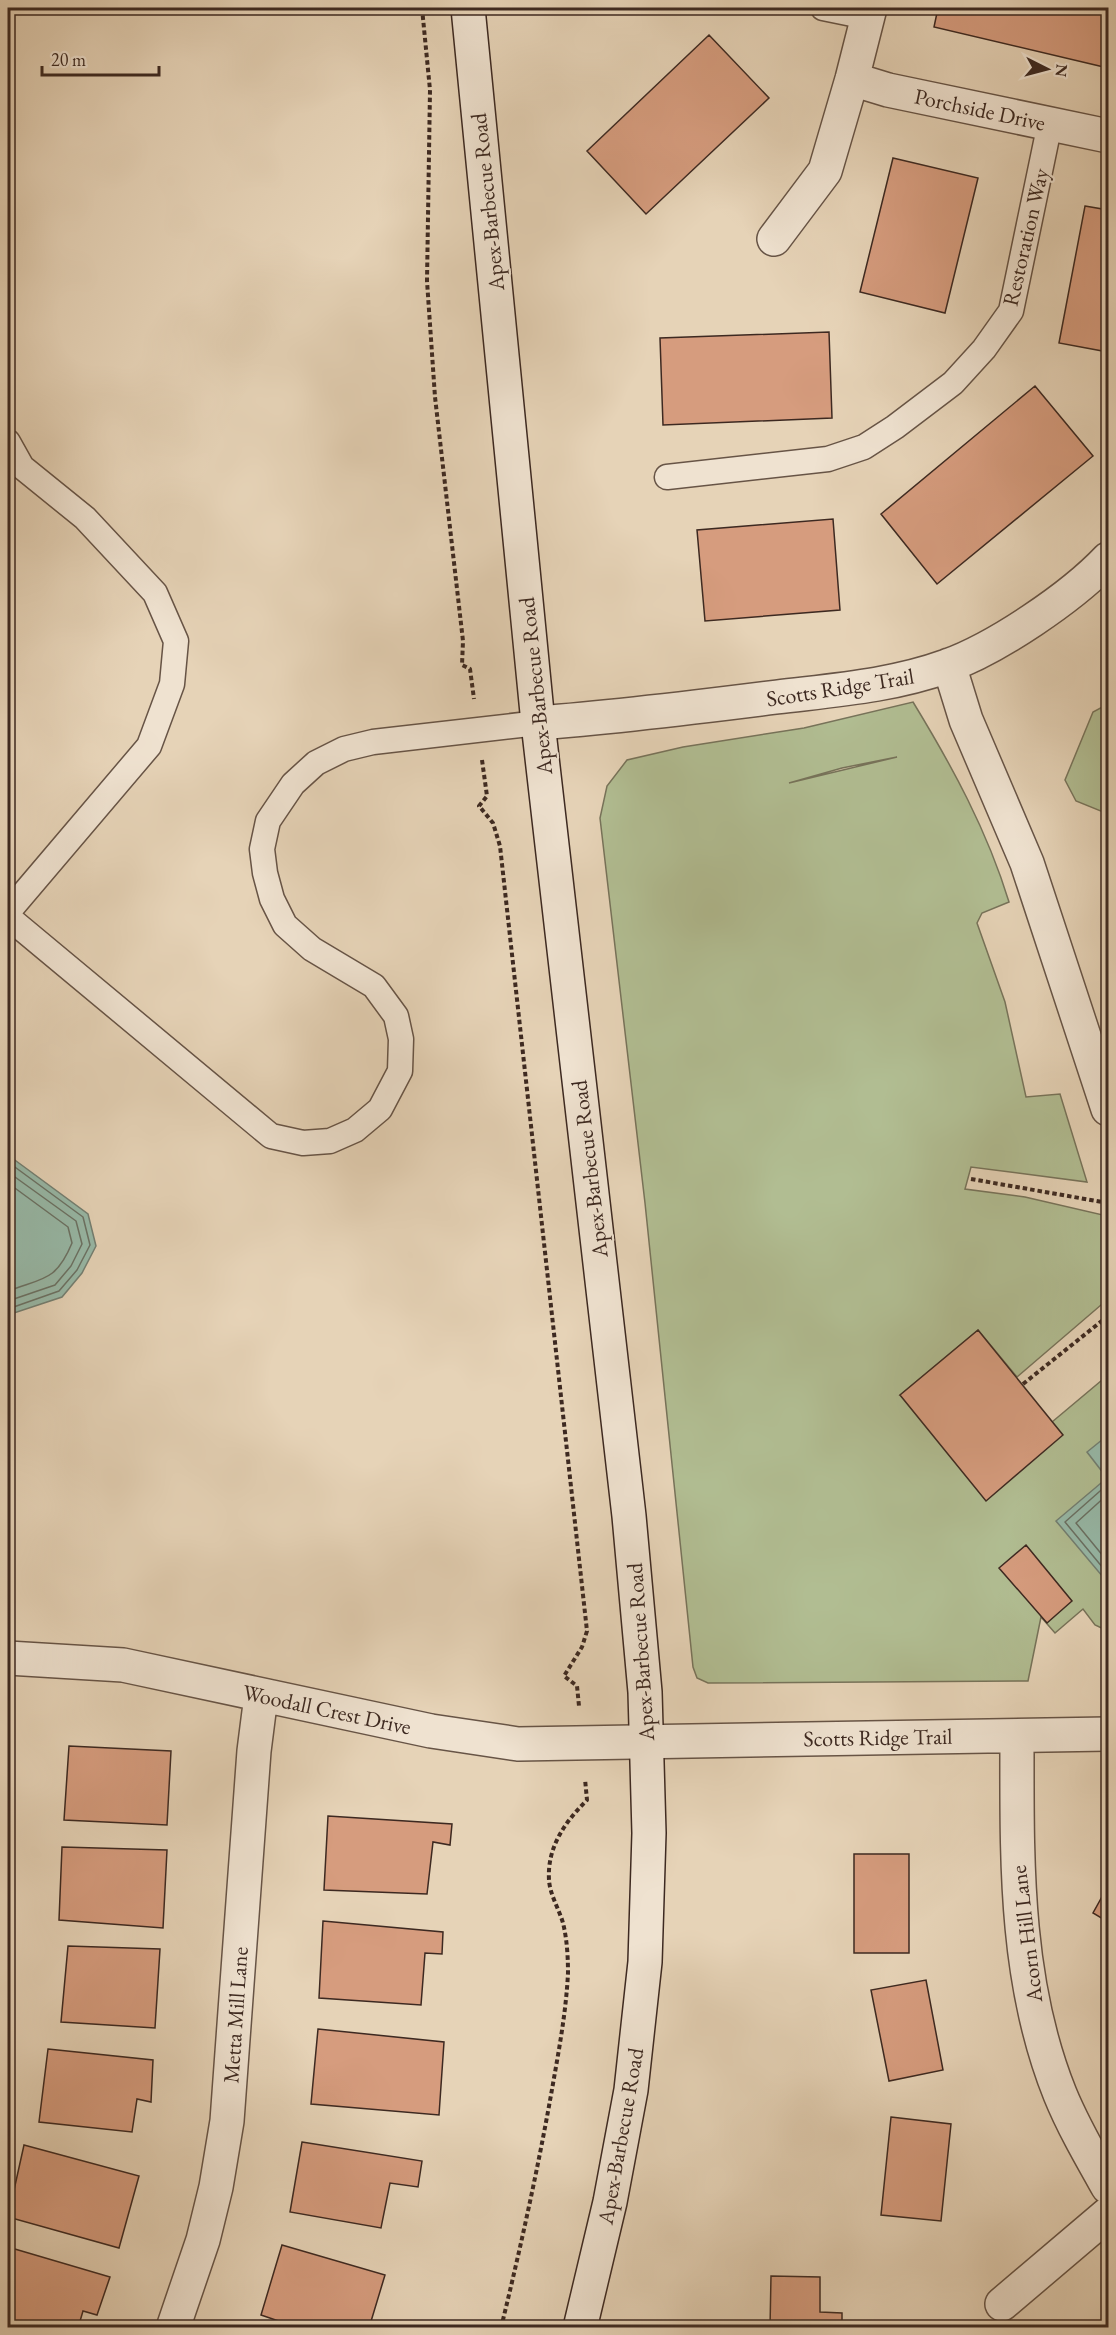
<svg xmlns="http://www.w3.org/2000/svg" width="1116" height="2335" font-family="'EB Garamond',serif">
	<rect width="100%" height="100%" fill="#e6d3b7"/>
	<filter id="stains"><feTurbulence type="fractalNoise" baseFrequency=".00333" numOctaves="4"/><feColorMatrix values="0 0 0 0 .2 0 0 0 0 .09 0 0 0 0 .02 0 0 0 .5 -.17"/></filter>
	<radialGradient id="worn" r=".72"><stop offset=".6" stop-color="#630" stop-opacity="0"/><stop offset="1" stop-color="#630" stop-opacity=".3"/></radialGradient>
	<!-- green -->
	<path fill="#b1bd92" stroke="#77735a" stroke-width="1.5" fill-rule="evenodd" d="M 913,702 C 952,766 987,830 1009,902 L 982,913 L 977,923 L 1005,1002 L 1026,1097 L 1060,1094 L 1087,1182 L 971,1167 L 965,1189 L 1025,1197 L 1103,1215 L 1102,1238 L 1108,1264 L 1108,1299 L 1017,1377 L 978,1330 L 900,1395 L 1052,1422 L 1108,1375 L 1103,1356 L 1108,1341 L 1108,1628 L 1106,1630 L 1095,1625 L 1083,1609 L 1055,1633 L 1041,1617 L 1028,1681 L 708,1683 L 697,1678 L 693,1667 L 645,1203 L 600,818 L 607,786 L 627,760 L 683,747 L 804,728 ZM 897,757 L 789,783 L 842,768 Z
		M 1108,704 L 1108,814 L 1076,801 L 1065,780 L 1093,712 Z"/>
	<!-- water -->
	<path fill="#97b9a8" stroke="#737f72" stroke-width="1.5" d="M 8,1155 L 88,1214 L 96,1246 L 82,1273 L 62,1297 L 8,1315 Z
		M 1108,1435 L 1108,1583 L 1056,1521 L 1107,1478 L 1087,1452 Z"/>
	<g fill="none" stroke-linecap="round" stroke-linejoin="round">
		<!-- shore -->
		<path stroke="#6a7164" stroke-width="1.5" d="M 8,1162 L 83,1217 L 90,1245 L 77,1270 L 59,1291 L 8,1309
			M 8,1172 L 76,1221 L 82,1244 L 71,1266 L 55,1285 L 8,1301
			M 8,1183 L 68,1227 L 72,1243 C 56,1282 42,1278 8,1291
			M 1108,1484 L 1065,1522 L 1108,1574
			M 1108,1494 L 1076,1523 L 1108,1562"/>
	</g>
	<!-- building -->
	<path fill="#d69c7e" stroke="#3d2921" stroke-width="1.5" d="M 586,8 L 675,8 L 675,12 L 586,14 Z
		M 938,8 L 1108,8 L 1108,68 L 934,27 Z
		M 709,35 L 769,98 L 646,214 L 587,151 Z
		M 893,158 L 978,178 L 945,313 L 860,292 Z
		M 1085,206 L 1108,210 L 1108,352 L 1059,343 Z
		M 829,332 L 832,418 L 663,425 L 660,338 Z
		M 1035,386 L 1093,456 L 937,584 L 881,514 Z
		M 833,519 L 840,610 L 705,621 L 697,530 Z
		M 978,1330 L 1063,1435 L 986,1501 L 900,1395 Z
		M 1026,1545 L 1072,1601 L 1047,1623 L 999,1568 Z
		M 69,1746 L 171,1751 L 167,1825 L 64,1820 Z
		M 328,1816 L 452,1824 L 450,1845 L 433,1842 L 427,1894 L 324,1890 Z
		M 62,1847 L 167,1850 L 163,1928 L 59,1920 Z
		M 854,1854 L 909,1854 L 909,1953 L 854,1953 Z
		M 1108,1886 L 1108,1922 L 1093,1913 Z
		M 323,1921 L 443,1932 L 442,1954 L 425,1953 L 421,2005 L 319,1998 Z
		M 68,1946 L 160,1949 L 155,2028 L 61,2022 Z
		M 926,1980 L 943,2070 L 889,2081 L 871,1990 Z
		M 318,2029 L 444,2042 L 439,2115 L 311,2104 Z
		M 48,2049 L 153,2060 L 151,2102 L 137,2099 L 132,2132 L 39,2122 Z
		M 891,2117 L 951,2124 L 941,2221 L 881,2215 Z
		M 302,2142 L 422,2161 L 418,2187 L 390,2183 L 381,2228 L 290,2212 Z
		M 24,2145 L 139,2176 L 119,2248 L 8,2217 Z
		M 282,2245 L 385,2275 L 369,2328 L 299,2328 L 261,2315 Z
		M 8,2247 L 110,2277 L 97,2315 L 83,2311 L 78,2328 L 16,2328 L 8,2324 Z
		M 771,2276 L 820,2277 L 820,2312 L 842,2313 L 842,2328 L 770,2328 Z"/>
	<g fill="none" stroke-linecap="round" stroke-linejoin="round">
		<!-- lane casing -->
		<g stroke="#675446" stroke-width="27">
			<path id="lane" d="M 823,8 L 867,17
				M 8,442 L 22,467 L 85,518 L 155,593 L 176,641 L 172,684 L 149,746 L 8,912
				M 667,477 L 828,459 L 864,447 L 895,427 L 953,383 L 984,349 L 1011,311 L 1050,123
				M 8,917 L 271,1136 L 303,1143 L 330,1141 L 355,1130 L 380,1109 L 400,1071 L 401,1039 L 396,1016 L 374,986 L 312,949 L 285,925 L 272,899 L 265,873 L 262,849 L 268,821 L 293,784 L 316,763 L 344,749 L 373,742 L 538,723"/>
		</g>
		<!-- street casing -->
		<g stroke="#675446" stroke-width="36">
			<path id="street" d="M 852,79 L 888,90 L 1108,136
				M 774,239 L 825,171 L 852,79 L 870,8
				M 949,665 L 966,720 L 1027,863 L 1108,1109
				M 538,723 C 618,717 698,707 777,697 C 834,690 892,686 947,666 C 997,648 1072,597 1108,559
				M 8,1658 L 123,1665 L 431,1731 L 518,1744 L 1108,1734
				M 1017,1737 C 1017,1857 1014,1980 1060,2094 C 1073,2126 1091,2157 1108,2187
				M 1002,2304 L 1108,2214
				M 173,2328 L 203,2240 L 216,2187 L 227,2121 L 254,1751 L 261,1696"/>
		</g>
		<!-- secondary casing -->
		<g stroke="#3d2921" stroke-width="36">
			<path id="secondary" d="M 468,8 L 538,723 L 629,1516 L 645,1692 L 649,1833 L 645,1962 L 631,2090 L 610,2202 L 580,2328"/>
		</g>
		<!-- path -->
		<path stroke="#3d2921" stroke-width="4" stroke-dasharray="4.5 3" stroke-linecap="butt" d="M 422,8 L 430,90 L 427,281 L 435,397 L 463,641 L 462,665 L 470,669 L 474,699
			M 482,760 L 487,796 L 479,806 L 493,823 L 500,846 L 587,1631 L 582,1647 L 564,1676 L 577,1686 L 579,1706
			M 971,1179 L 1108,1203
			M 1023,1384 L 1108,1316
			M 501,2328 C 520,2250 537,2173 551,2095 C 558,2055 566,2014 568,1973 C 568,1957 567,1939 563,1923 C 559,1909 550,1895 549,1880 C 547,1847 565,1822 587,1800 L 585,1779"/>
		<!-- lane -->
		<use href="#lane" stroke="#efe2d0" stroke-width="24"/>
		<!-- street -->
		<use href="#street" stroke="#efe2d0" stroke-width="33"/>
		<!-- secondary -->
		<use href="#secondary" stroke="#efe2d0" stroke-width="33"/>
	</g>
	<g text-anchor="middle" stroke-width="4.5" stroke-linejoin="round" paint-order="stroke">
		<!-- street labels -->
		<g font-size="22" fill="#3d2921" stroke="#efe2d0">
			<text transform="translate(980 109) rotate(12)" y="8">Porchside Drive</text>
			<text transform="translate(487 202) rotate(-96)" y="8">Apex-Barbecue Road</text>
			<text transform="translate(1025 237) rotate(-77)" y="8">Restoration Way</text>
			<text transform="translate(535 686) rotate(-96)" y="8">Apex-Barbecue Road</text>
			<text transform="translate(840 687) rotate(-9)" y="8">Scotts Ridge Trail</text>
			<text transform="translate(589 1169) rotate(-97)" y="8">Apex-Barbecue Road</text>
			<text transform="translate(640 1652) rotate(-94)" y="8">Apex-Barbecue Road</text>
			<text transform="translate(327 1709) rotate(12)" y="8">Woodall Crest Drive</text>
			<text transform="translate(878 1737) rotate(-1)" y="8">Scotts Ridge Trail</text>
			<text transform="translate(1026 1934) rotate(-97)" y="8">Acorn Hill Lane</text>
			<text transform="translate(235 2015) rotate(-86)" y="8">Metta Mill Lane</text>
			<text transform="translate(620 2136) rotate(-80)" y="8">Apex-Barbecue Road</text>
		</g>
	</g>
	<!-- margin -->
	<rect width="1116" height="2335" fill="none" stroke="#e6d3b7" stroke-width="30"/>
	<rect x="9" y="9" width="1098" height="2317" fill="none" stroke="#3d2921" stroke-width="3"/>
	<rect x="15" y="15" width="1086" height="2305" fill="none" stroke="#3d2921" stroke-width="1.5"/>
	<!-- north arrow -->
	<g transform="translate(1047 69) rotate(96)" stroke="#efe2d0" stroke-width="4.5" paint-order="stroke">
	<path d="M0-4.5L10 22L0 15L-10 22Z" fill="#3d2921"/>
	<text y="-9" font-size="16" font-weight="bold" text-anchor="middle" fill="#3d2921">N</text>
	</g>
	<!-- scale -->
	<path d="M42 66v9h117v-9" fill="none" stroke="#3d2921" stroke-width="3"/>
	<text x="51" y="66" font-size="18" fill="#3d2921" stroke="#efe2d0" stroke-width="4.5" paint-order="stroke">20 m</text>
	<rect width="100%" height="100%" filter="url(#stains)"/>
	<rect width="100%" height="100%" fill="url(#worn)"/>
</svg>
